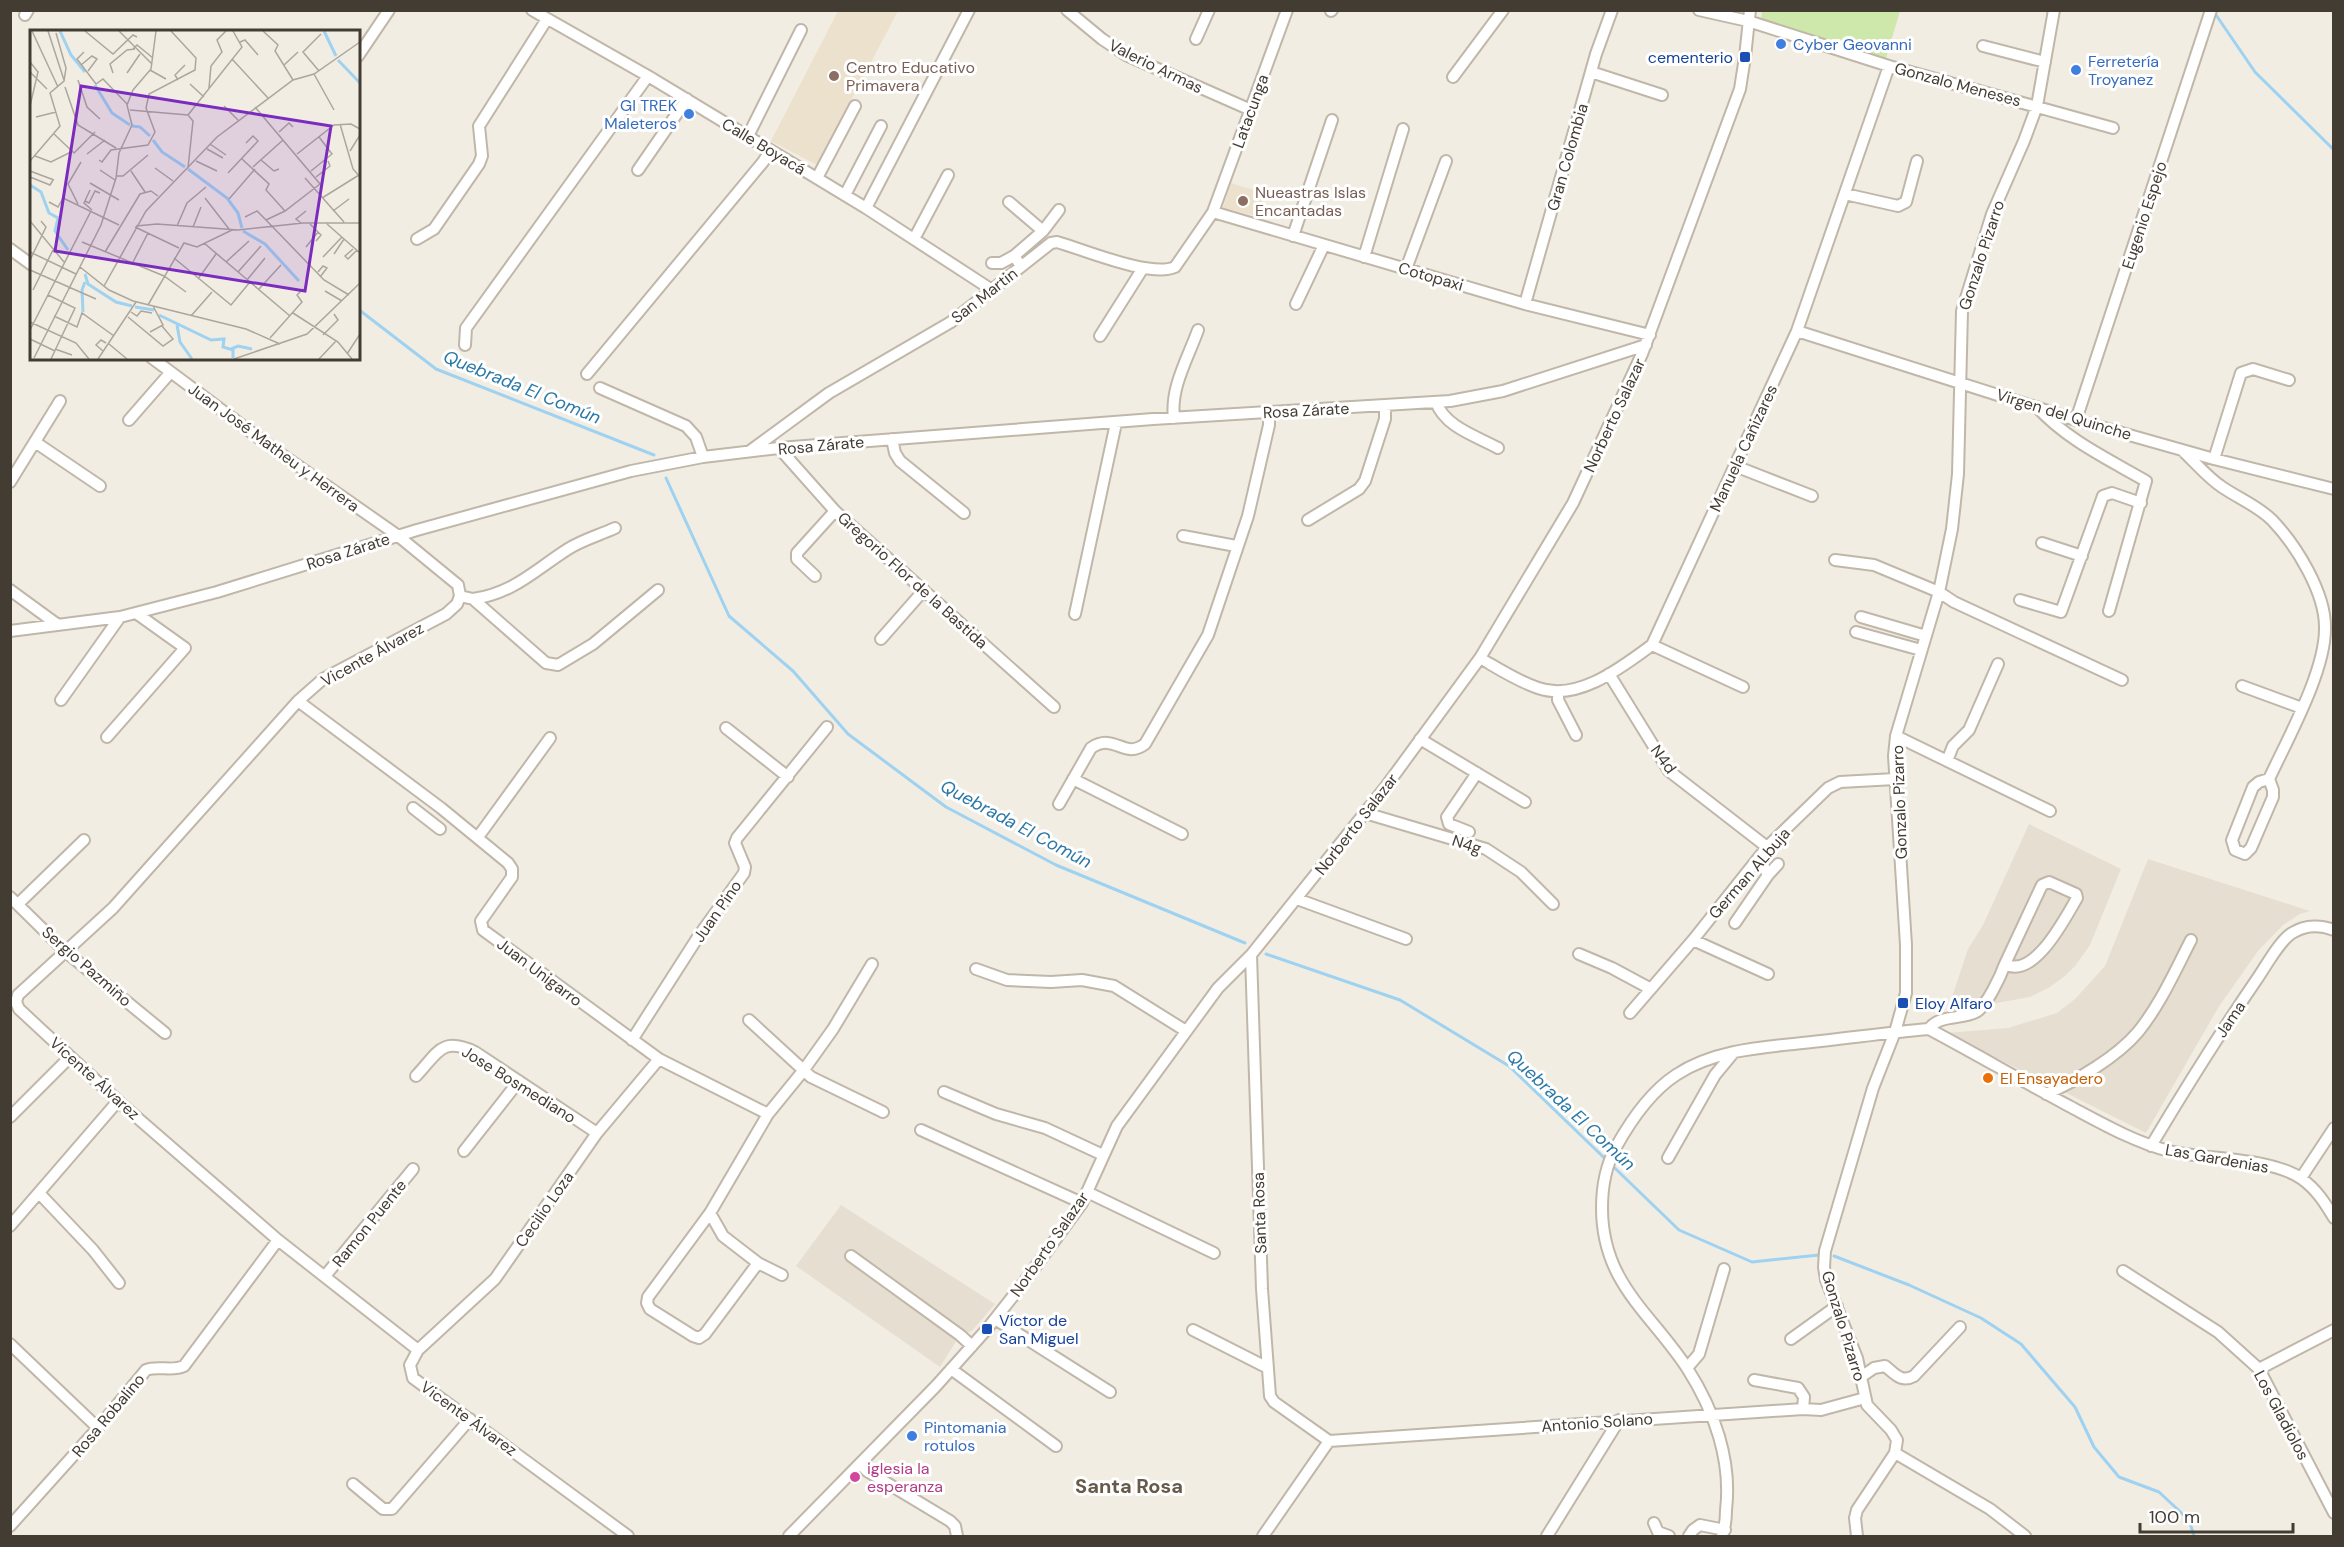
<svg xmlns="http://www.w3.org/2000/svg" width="2344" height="1547" font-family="'DM Sans',sans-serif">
	<rect width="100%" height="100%" fill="#f2ede3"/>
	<!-- residential -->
	<path fill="#e6ded1" d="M 2029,824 L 2121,869 L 2090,945 L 2076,965 L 2065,976 L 2050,987 L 2030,997 L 1947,1012 L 1968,949 L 1983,925 Z
		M 2148,859 L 2310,911 L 2300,914 L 2283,925 L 2258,951 L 2218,1008 L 2146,1133 L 1946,1033 L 2008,1028 L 2057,1013 L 2075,999 L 2105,966 Z
		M 841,1205 L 995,1304 L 972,1331 L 960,1335 L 940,1367 L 796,1266 Z"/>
	<!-- education -->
	<path fill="#ebe1cd" d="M 838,11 L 898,11 L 817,165 L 771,141 Z
		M 1231,183 L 1264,193 L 1257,216 L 1223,208 Z"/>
	<!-- green -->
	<path fill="#cee7ab" d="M 1762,11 L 1900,11 L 1886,58 L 1761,20 Z"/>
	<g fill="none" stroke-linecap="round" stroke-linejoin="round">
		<!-- stream -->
		<path stroke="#9ed2f0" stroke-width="3" d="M 2214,12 L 2255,72 L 2334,150
			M 358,309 L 436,369 L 654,455
			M 666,478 L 729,616 L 793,671 L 848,734 L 946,807 L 1056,865 L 1245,943
			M 1266,954 L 1400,1000 L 1509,1066 L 1679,1230 L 1752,1262 L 1819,1255
			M 1834,1256 L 1909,1285 L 1981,1318 L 2021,1344 L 2075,1407 L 2094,1447 L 2119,1477 L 2159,1492 L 2189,1520 L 2194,1536"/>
		<!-- minor casing -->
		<g stroke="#c0b7a9" stroke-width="14">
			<path id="minor" d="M 532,10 L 648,76 L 866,208 L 992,290
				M 1067,10 L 1102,39 L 1126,55 L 1251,110
				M 1699,10 L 1748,21 L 1889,66 L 2113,128
				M 1331,11 L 1332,10
				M 25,15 L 28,10
				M 1196,39 L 1209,10
				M 1983,46 L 2045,62
				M 358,56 L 389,10
				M 1591,72 L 1662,95
				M 1453,77 L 1503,10
				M 748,136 L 801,30
				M 638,170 L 687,99
				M 817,178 L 855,106
				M 1845,194 L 1898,206 L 1906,202 L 1917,161
				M 845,195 L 881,126
				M 1009,202 L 1043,231 L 1014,256 L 1021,266
				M 866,208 L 969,10
				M 1213,212 L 1525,304 L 1650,335
				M 1043,231 L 1059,210
				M 1293,236 L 1332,120
				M 417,239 L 434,229 L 479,164 L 482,156 L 479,126 L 547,19
				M 914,239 L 948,175
				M 10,249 L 32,265
				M 1364,257 L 1403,129
				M 992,263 L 1001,263 L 1014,256
				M 1406,269 L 1446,161
				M 1296,304 L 1324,245
				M 1525,304 L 1596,54 L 1612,10
				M 1797,331 L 2076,420 L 2214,459 L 2334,489
				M 1100,336 L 1143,268
				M 465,345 L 466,328 L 648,76
				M 152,358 L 271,447 L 397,535 L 458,585 L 460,596
				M 587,374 L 763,162 L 770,151
				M 600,388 L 686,426 L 696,437 L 703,457
				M 1436,402 C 1445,427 1476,436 1498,448
				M 2037,407 C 2067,440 2108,459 2146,481 L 2109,611
				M 1174,418 C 1170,388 1188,358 1198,330
				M 129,420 L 170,373
				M 2076,420 L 2211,10
				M 892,439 L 895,453 L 900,461 L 964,513
				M 35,442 L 100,486
				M 779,448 L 835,511 L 1054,707
				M 2182,450 C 2195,462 2207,477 2222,487 C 2238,498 2258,506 2272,520 C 2296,545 2326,593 2325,629 C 2325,672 2288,738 2269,779 L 2273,790 L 2273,797 L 2251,848 L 2245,854 L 2235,850 L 2232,840 L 2253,787 L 2259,782 L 2269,779
				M 750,451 L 829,393 L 951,322 L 1051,243 L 1057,242 C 1085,250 1151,278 1175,267 L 1213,212 L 1287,10
				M 2214,459 L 2241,373 L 2253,369 L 2289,380
				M 1735,466 L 1812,496
				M 10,482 L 60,401
				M 1308,520 L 1359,489 L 1365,481 L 1385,419 L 1385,405
				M 1183,536 L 1236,546
				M 2042,543 L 2082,556
				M 1835,560 L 1874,565 L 1939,592 L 1954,602 L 2122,680
				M 815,576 L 797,559 L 797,553 L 835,511
				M 10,590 L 58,625
				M 460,596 L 473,599 L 546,663 L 558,665 L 593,644 L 658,590
				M 473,599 C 514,593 535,570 568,549 C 582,540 600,535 615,528
				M 2020,600 L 2061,612 L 2103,496 L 2112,493 L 2141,503
				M 1075,614 L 1116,423
				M 1861,617 L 1926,636
				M 10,631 L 120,617 L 217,592 L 417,530 L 631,471 L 703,457 L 779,448 L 1153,419 L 1450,401 L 1503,391 L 1646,345
				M 1856,632 L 1921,650
				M 881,639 L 924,590
				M 1652,645 L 1743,687
				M 1480,658 C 1499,669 1517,681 1538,688 C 1578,702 1622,667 1652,645 L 1797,331 L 1889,66
				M 1609,674 L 1669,771 L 1767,847
				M 2242,686 L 2302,708
				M 1558,692 L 1558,700 L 1576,735
				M 61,700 L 120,617
				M 298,701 L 441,808 L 508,863 L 512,869 L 512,877 L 481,921 L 483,930 L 659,1059 L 768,1114
				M 726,728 L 788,777
				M 1896,736 L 2050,811
				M 107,737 L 185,648 L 136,613
				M 1420,739 L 1525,802
				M 1947,761 L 1953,746 L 1969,730 L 1998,664
				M 1073,779 L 1182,834
				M 1059,804 L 1091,748 C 1115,732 1124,760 1145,744 L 1208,635 L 1248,516 L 1269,425 L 1269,412
				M 413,808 L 440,829
				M 1365,813 L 1486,849 L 1521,872 L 1553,904
				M 1469,832 L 1449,824 L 1447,817 L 1477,773
				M 478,837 L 550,738
				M 1768,875 L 1778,864
				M 10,897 L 66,952 L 165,1033
				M 1297,899 L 1406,939
				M 18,904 L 84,840
				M 1735,923 L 1768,875 L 1759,857
				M 1693,940 L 1768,974
				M 1579,954 L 1612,968 L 1651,989
				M 1251,955 L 1262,1289 L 1270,1396 L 1274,1402 L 1329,1441
				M 976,969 L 1007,980 L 1051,982 L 1082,980 L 1114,986 L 1186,1031
				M 1630,1013 L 1693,940 L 1767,847 L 1828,788 L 1840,782 L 1895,779
				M 749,1020 L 811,1077 L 883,1112
				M 1929,1029 C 1976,1054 2022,1081 2069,1106 C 2101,1123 2134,1142 2169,1151 C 2207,1160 2271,1157 2302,1179 C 2317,1190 2325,1203 2334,1218
				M 632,1040 L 698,937 L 744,873 L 745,867 L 735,843 L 737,838 L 827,727
				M 416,1076 C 438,1053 441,1036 475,1052 L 597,1133
				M 944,1092 L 996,1114 L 1045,1128 L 1103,1155
				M 2046,1094 C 2076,1081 2117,1057 2138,1032 C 2160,1005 2175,971 2191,940
				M 10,1117 L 70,1057
				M 921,1130 L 1082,1203
				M 2151,1146 C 2185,1089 2220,1033 2257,979 C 2266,966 2281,938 2294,932 C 2306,925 2321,925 2334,930
				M 464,1151 L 519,1081
				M 1668,1158 L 1715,1075 L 1734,1052
				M 2301,1178 L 2334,1128
				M 1087,1192 L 1214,1253
				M 39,1193 L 93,1250 L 119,1283
				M 710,1213 L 723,1236 L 758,1263 L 782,1275
				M 10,1226 L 118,1101
				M 851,1256 L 960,1335 L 972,1346
				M 758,1263 L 705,1334 L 699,1338 L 693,1336 L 650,1309 L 647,1303 L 648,1297 L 710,1213 L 768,1114 L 803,1071 L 833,1029 L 872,964
				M 2123,1271 L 2218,1332 L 2259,1369 L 2334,1513
				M 325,1276 L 413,1169
				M 995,1319 L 1110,1392
				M 1193,1330 L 1268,1368
				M 1791,1339 L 1837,1306
				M 10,1344 L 98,1428
				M 418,1350 L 278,1240 L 118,1101 L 19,1009 L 16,1002 L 18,995 L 113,908 L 298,701 L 323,679 L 446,614 L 457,604 L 460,596
				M 1687,1368 L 1699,1354 L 1724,1269
				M 951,1369 L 1056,1446
				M 2259,1369 L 2334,1330
				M 1861,1377 L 1874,1368 L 1885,1366 C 1895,1374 1901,1383 1914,1376 L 1960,1327
				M 1754,1380 L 1798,1388 L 1804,1397 L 1803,1409
				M 1329,1441 L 1803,1409 L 1821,1410 L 1865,1398
				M 1895,1453 L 1990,1509 L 2025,1536
				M 860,1464 L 867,1471 L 950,1521 L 955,1526 L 957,1536
				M 353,1484 L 383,1509 L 392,1509 L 470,1419
				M 1654,1523 L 1658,1532 L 1669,1536
				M 10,1526 L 98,1428 L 146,1370 C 158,1365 172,1372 184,1366 L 278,1240
				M 628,1536 L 413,1378 L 410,1365 L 418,1350 L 495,1279 L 597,1133 L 659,1059
				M 789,1536 L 936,1386 L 987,1329 L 1025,1281 L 1082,1203 L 1117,1126 L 1218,988 L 1251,955 L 1387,785 L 1480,658 L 1573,503 L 1642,354 L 1740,89 L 1745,57 L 1750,10
				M 1263,1536 L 1329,1441
				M 1547,1536 L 1619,1420
				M 1689,1536 L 1693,1530 L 1700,1525 L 1725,1530
				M 1722,1536 C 1725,1528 1726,1519 1726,1510 C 1732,1460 1714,1410 1687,1368 C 1651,1313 1602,1283 1602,1208 C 1602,1186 1605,1167 1616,1147 C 1631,1120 1650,1092 1676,1075 C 1718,1047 1773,1047 1821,1041 C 1857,1037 1893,1032 1929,1029 C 1939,1014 1962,1020 1976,1012 C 1987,1006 2001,975 2005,964 L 2042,885 L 2049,882 L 2076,894 L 2077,898 C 2065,918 2034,980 2005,964
				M 1857,1536 L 1855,1518 L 1857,1510 L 1895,1453 L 1897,1440 L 1891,1430 L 1867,1405 L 1857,1358 L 1826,1280 L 1824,1267 L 1825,1251 L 1873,1088 L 1895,1032 L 1906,993 L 1906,945 L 1894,756 L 1896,736 L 1939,592 L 1952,529 L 1958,474 L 1962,311 L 1992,214 L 2024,141 L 2037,106 L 2054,10"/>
		</g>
		<!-- minor -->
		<use href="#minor" stroke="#fff" stroke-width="10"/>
	</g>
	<!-- markers -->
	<g fill="#3f7fe0" stroke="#fff" stroke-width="2">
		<circle cx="1781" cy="44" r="6"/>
		<circle cx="2076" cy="70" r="6"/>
		<circle cx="689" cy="114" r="6"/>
		<circle cx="912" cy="1436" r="6"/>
	</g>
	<g fill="#1a4fb4" stroke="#fff" stroke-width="2">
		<rect x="1739" y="51" width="12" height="12" rx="3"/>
		<rect x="1897" y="997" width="12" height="12" rx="3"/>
		<rect x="981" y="1323" width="12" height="12" rx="3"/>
	</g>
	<g fill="#8d6e63" stroke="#fff" stroke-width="2">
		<circle cx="834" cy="76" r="6"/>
		<circle cx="1243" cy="201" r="6"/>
	</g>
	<circle fill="#e8710a" stroke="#fff" stroke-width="2" cx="1988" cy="1078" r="6"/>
	<circle fill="#d1479c" stroke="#fff" stroke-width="2" cx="855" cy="1477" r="6"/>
	<g text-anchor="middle" stroke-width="6" stroke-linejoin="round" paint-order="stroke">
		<!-- shop labels -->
		<g font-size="16" fill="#366cbe" stroke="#fff" text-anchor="start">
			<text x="1793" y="50">Cyber Geovanni</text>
			<text x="2088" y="67">Ferretería<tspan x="2088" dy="18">Troyanez</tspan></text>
			<text x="677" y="111" text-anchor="end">GI TREK<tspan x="677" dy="18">Maleteros</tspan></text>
			<text x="924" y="1433">Pintomania<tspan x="924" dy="18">rotulos</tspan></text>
		</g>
		<!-- transit labels -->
		<g font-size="16" fill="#164399" stroke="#fff" text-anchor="start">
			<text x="1733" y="63" text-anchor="end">cementerio</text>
			<text x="1915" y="1009">Eloy Alfaro</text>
			<text x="999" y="1326">Víctor de<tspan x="999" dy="18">San Miguel</tspan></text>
		</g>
		<!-- street labels -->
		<g font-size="16" fill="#433c33" stroke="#fff">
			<text transform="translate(1156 66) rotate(26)" y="6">Valerio Armas</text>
			<text transform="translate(1958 84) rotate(15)" y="6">Gonzalo Meneses</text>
			<text transform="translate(1250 111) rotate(-70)" y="6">Latacunga</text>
			<text transform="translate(764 146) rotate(31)" y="6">Calle Boyacá</text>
			<text transform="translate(1567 157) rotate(-74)" y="6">Gran Colombia</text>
			<text transform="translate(2144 215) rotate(-72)" y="6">Eugenio Espejo</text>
			<text transform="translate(1981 255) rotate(-72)" y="6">Gonzalo Pizarro</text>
			<text transform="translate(1431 276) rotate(16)" y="6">Cotopaxi</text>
			<text transform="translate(984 295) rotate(-38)" y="6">San Martin</text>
			<text transform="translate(1306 410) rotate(-3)" y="6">Rosa Zárate</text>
			<text transform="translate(2064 414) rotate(17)" y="6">Virgen del Quinche</text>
			<text transform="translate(1614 415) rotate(-65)" y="6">Norberto Salazar</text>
			<text transform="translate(821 445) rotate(-5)" y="6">Rosa Zárate</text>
			<text transform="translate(274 447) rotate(36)" y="6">Juan José Matheu y Herrera</text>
			<text transform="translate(1743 448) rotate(-65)" y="6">Manuela Cañizares</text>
			<text transform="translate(348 551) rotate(-18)" y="6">Rosa Zárate</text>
			<text transform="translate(913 580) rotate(42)" y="6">Gregorio Flor de la Bastida</text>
			<text transform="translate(372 654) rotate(-29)" y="6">Vicente Álvarez</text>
			<text transform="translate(1664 759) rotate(54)" y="6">N4d</text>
			<text transform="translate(1899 802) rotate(-92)" y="6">Gonzalo Pizarro</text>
			<text transform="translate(1356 824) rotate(-52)" y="6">Norberto Salazar</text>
			<text transform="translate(1467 844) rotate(18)" y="6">N4g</text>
			<text transform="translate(1749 873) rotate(-49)" y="6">German ALbuja</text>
			<text transform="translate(717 911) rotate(-55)" y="6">Juan Pino</text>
			<text transform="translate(87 966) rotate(41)" y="6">Sergio Pazmiño</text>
			<text transform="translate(540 972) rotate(37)" y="6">Juan Unigarro</text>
			<text transform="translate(2230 1019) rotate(-56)" y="6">Jama</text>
			<text transform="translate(95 1078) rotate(42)" y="6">Vicente Álvarez</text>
			<text transform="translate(519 1084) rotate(32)" y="6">Jose Bosmediano</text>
			<text transform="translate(2217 1158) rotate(10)" y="6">Las Gardenias</text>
			<text transform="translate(544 1209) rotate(-55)" y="6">Cecilio Loza</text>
			<text transform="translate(1259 1213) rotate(-92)" y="6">Santa Rosa</text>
			<text transform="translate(369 1223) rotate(-51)" y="6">Ramon Puente</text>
			<text transform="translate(1049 1244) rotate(-55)" y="6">Norberto Salazar</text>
			<text transform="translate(1844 1326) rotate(73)" y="6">Gonzalo Pizarro</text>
			<text transform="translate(108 1415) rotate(-50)" y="6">Rosa Robalino</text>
			<text transform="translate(2282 1415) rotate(62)" y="6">Los Gladiolos</text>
			<text transform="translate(469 1418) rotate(36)" y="6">Vicente Álvarez</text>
			<text transform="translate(1597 1422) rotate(-4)" y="6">Antonio Solano</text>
		</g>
		<!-- education labels -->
		<g font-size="16" fill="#785e54" stroke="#fff" text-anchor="start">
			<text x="846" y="73">Centro Educativo<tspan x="846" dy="18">Primavera</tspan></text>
			<text x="1255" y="198">Nueastras Islas<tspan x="1255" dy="18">Encantadas</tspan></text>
		</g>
		<!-- food labels -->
		<g font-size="16" fill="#c56008" stroke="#fff" text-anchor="start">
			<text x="2000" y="1084">El Ensayadero</text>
		</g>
		<!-- hotel labels -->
		<g font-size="16" fill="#b23c85" stroke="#fff" text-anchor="start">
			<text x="867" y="1474">iglesia la<tspan x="867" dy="18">esperanza</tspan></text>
		</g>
		<!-- water labels -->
		<g font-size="18" font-style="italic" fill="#2c79a7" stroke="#fff">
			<text transform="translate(522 387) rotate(22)" y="6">Quebrada El Común</text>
			<text transform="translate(1016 824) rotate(28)" y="6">Quebrada El Común</text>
			<text transform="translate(1571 1110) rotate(43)" y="6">Quebrada El Común</text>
		</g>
		<!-- quarter labels -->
		<g font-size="20" font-weight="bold" fill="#665a4a" stroke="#fff">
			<text x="1129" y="1493">Santa Rosa</text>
		</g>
	</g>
	<!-- overview -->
	<g transform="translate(30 30)">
		<rect width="330" height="330" fill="#f2ede3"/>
		<path fill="none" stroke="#9ed2f0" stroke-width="3" d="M 30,1 L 41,25 L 55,42M 294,1 L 306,26M 308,30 L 330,53M 65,55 L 82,83 L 100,95M 102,96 L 110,97 L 120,106M 123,110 L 132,122 L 155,137M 158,139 L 197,168 L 208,183 L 212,198M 0,155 L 11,162 L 19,183 L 28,188 L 25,201 L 38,220M 213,201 L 235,214 L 269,251M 55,244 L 58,254 L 86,272 L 102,276M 105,277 L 124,280M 53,282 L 52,260 L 55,252M 129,285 L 181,310 L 194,309 L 193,317 L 203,320 L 203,328M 147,295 L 150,312 L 162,329M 201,319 L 208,316 L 222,319"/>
		<path fill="none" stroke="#aca69d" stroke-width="1.5" d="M 2,1 L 28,57M 18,1 L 34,50M 55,1 L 83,24 L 103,5 L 107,7M 89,1 L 122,34M 233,1 L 248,15 L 245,21 L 263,50M 210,12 L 215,10 L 228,25M 103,19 L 107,15 L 123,28M 54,22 L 47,29 L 66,54 L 73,49 L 97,74M 202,29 L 238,68M 0,32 L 8,42 L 0,76M 51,35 L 62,26 L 67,29 L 58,41M 254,35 L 268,22M 120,40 L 136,49M 289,41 L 273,22 L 291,4M 0,42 L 17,59M 83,43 L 80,34 L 97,20 L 105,19M 97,43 L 110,24M 284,44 L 304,80M 48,50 L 57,77 L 70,89M 148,50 L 145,45 L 155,35M 160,54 L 174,67M 35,57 L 48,95 L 86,118M 179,58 L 181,36 L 192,22 L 187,10 L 196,1M 194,76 L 208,90M 225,77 L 290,154 L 255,181 L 236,190M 100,80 L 158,85M 158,85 L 212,17 L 203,1M 158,85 L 163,91 L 158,138M 6,87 L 26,82M 310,94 L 323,139 L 330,147M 249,102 L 259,93 L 263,97M 24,104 L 44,123 L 65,102M 180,114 L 196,125M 177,119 L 193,128M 320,121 L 330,105M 57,124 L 75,110M 267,124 L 304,95 L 321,94 L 330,99M 5,126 L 21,132 L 41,122M 212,129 L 239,154 L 236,160 L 255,181M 69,130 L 72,132 L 81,120 L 118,115 L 125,102 L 116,78 L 119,64 L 165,40 L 166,28 L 141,1M 231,130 L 244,141 L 249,139M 0,131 L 30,96 L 20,63 L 34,51 L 36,38 L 26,3M 166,131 L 187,141M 223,137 L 253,110M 125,138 L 143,151M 70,140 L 85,150M 0,141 L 24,150M 101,141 L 115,162M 281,141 L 302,124 L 289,107M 198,143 L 228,111 L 223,106 L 216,113M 86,146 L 93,146 L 118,125M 0,147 L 20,155 L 23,150M 286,147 L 300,136 L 298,131M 275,148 L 314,192M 60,153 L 89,170M 60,160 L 54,173 L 62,180M 175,168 L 199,199M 292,168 L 329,145M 199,169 L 225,139M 55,171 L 59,173 L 65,161 L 70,163M 19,172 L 28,177 L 33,168 L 89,195M 48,174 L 38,154 L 51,132M 303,181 L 319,169M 215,187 L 227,181 L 236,190M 236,190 L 294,250 L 319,265M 0,191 L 34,232M 271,193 L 266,189 L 276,181M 280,194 L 291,205 L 286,211M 297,194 L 330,223M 106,196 L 127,194 L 208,200 L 273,193 L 330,193M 147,196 L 157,173 L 176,157M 105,197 L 149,218M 163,197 L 171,177M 52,212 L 134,246 L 156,262M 174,213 L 260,286M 276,217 L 288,202M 323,219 L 315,226 L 318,229 L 327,220M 0,222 L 46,244M 75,222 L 110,164 L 121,161 L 128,166M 304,224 L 314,209M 293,227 L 312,207M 144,228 L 201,275 L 220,252M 0,230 L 16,197 L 11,191M 196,232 L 219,211M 102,234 L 118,203M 50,237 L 79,260 L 103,271 L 216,299 L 250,314M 0,240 L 66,269M 208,242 L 231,216M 288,242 L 293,236 L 297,238 L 290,247M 168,249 L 186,224M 217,250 L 235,228M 74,256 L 116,181 L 187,107 L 263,50 L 284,44 L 330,12M 229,259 L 251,235M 3,260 L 24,218M 295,261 L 312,271M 18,265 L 45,278 L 21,329M 118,275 L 154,213 L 167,217 L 202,200M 101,282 L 107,286 L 111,281 L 122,283M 263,283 L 308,312 L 322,329M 24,286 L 47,297 L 52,283 L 84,306M 161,286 L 182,262M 98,287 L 133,316 L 143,309 L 132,296M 0,292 L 46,313 L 59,329M 0,300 L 61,181M 120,302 L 133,295 L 123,276M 293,305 L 308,290 L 304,284M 240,308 L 272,272 L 267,265 L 273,259M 0,309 L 25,321M 79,314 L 97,329M 25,319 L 42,325M 73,321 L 66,315 L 71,310 L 76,313M 317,324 L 330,304M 4,328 L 71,195 L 86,148 L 89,123 L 102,95 L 97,75 L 103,60 L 121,39 L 126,1M 68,329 L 106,272M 204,329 L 277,304 L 330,253M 289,329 L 306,311"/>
		<path fill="#7b2cbf" fill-opacity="0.15" stroke="#7b2cbf" stroke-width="3" d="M 51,56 L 301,96 L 275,261 L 25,221 Z"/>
		<rect width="330" height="330" fill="none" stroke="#433c33" stroke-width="3"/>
	</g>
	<!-- border -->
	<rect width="2344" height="1547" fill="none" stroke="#433c33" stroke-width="24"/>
	<!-- scale -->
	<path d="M2140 1523v9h153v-9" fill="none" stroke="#433c33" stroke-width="3"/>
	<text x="2149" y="1523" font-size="18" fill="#433c33" stroke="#ffffff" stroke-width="4.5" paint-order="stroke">100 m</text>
</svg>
